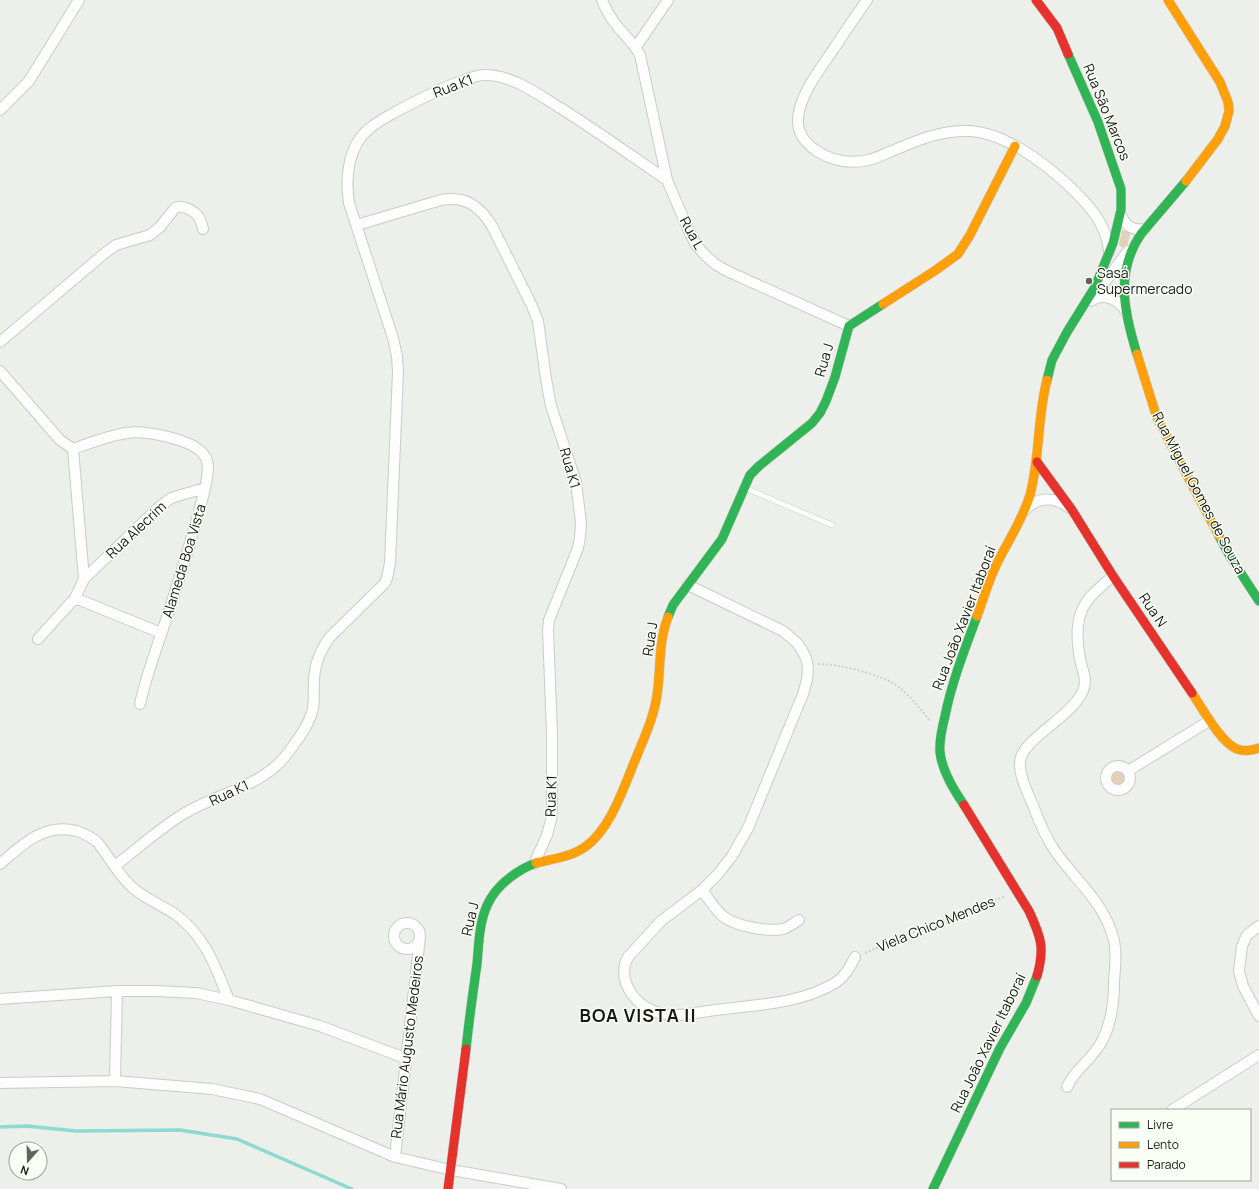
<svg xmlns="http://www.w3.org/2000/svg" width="1259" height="1189" font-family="Manrope,sans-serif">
	<rect width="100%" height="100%" fill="#ecefea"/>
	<!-- green -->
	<path fill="#e2d1b8" d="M 1122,230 L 1129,232 L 1130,235 L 1127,246 L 1123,248 L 1119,245 Z
		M1109 778a9 9 0 1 1 18 0a9 9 0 1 1-18 0Z"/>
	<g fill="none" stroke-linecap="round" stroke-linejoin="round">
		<!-- stream -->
		<path stroke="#8ed9d1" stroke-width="3.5" d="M 0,1127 L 27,1126 L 76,1131 L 180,1130 L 237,1139 L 352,1189"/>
		<!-- lane casing -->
		<g stroke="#c9ccc8" stroke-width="6">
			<path id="lane" d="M 745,488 L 832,525"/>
		</g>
		<!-- street casing -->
		<g stroke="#c9ccc8" stroke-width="12">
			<path id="street" d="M 602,0 C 605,8 609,15 614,22 C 623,34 633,42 640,55 L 667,180 L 688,229 L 696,245 L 705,255 L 715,264 L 727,271 L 849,326
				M 867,0 C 855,17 844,33 833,50 C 820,69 799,96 798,119 C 797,133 806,144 817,151 C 832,161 851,164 869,160 C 877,158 884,154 892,151 C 918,140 940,130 970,131 C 1004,133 1042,161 1067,184 C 1086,202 1107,223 1109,251
				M 636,47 L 668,0
				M 0,110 L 29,81 L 79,0
				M 1121,214 C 1124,225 1132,231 1145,229
				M 357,225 L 441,200 C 465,196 479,205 492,226 L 532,306 L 538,321 L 546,379 L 551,406 L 576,482 L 581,523 L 580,537 L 578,548 L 549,620 L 548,630 L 552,734 L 552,805 L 551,820 L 547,835 L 534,864
				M 1096,294 L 1128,251
				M 1091,301 C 1103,292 1119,299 1126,312
				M 0,342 L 105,253 L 116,245 L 150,235 L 160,227 L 175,208 C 183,205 193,210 198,216 C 201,220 202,225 203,229
				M 0,371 L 60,440 L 73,449 C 90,443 108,436 126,433 C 144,430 193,439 204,455 C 211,463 207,479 205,488 L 171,498 L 158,508 L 84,579 L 75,598 L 38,639
				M 73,449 L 84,579
				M 1025,510 C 1037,497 1054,496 1068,507
				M 688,585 L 783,631 L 797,643 L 802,650 L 806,658 L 808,667 L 807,680 L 803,694 L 748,828 L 732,856 L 718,874 L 702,890 L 661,921 L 628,957 C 623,966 623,974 626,983 C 632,999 643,1008 659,1013 C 677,1018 698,1012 716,1010 C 755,1005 800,1004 835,983 C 845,977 850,967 855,957
				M 75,598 L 161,633
				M 140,704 C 147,672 159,642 169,611 C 182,570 195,530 205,488
				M1106 778a12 12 0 1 1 24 0a12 12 0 1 1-24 0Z
				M 1128,771 L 1209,721
				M 0,864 C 23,844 44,823 77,831 C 85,834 92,837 98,843 C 110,858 119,876 133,888 C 146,899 161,905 175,914 C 206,937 215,966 229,1000
				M 115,866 C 138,848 160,828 185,813 C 220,792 266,786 290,750 C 299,738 310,723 313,708 C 315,694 312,679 316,666 C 318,656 323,647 329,638 L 385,583 L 387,578 L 390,563 L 398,372 L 397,356 L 393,338 L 349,203 C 345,178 348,145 370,128 C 376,123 383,119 390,115 C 412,103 433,92 456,83 C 465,80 475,75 485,75 C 513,75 539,95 562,109 C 598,132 632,156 667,180
				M 702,890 C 709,899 715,910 724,917 C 736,926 767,932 783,929 C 789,927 794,923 799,920
				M394 936a13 13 0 1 1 26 0a13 13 0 1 1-26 0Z
				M 1259,926 L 1247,935 L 1242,946 L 1239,971 L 1243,986 L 1259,1016
				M 0,999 L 117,991 L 156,991 L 196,993 L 229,1000 L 320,1026 L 405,1058
				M 115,1081 L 117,991
				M 0,1083 L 115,1081 L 212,1089 L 260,1099 L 395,1157 L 451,1170 L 561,1189
				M 1067,1087 C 1069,1083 1072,1078 1075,1074 C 1085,1062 1096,1054 1103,1039 C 1112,1021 1114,1001 1114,981 C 1115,968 1117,954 1114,941 C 1106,904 1076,881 1055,851 C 1046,838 1040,824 1034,808 C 1029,795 1019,777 1020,762 C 1021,739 1076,715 1084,688 C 1087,678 1082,669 1080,659 C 1076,637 1075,613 1091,596 C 1098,589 1106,582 1113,576
				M 1172,1110 L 1259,1055
				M 395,1157 L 420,937"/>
		</g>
		<!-- fast casing -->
		<g stroke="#c9ccc8" stroke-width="10">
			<path id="fast" d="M 1137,354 C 1124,312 1115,272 1141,234 L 1186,181
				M 1047,380 L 1052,360 L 1067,332 L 1095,287 L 1113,243 L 1121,210 L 1121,189 L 1098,122 L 1068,54
				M 1219,536 L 1231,558 L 1259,601
				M 668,617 L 673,605 L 722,539 L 750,475 L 759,466 L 812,423 L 820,413 L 826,401 L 835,377 L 849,326 L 883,304
				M 964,805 C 954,790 942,771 940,752 C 939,740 942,728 945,716 C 952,681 965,649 977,616
				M 466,1049 C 469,1020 473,992 477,964 C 479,942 479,917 491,898 C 500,883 519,869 536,863
				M 933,1189 L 1000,1048 L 1026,1003 L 1037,976"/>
		</g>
		<!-- slow casing -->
		<g stroke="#c9ccc8" stroke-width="10">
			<path id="slow" d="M 1168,0 L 1220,82 L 1228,102 L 1229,111 L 1225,126 L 1218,139 L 1186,181
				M 883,304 L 936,270 L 958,254 L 970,235 L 1015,146
				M 1137,354 L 1157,418 L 1219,536
				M 977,616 C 983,601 987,585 994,570 C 1005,545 1022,522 1030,495 C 1040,458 1037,418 1047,380
				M 1192,693 C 1202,708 1221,743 1237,749 C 1245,752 1252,750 1259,748
				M 536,863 C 552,859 571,857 585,847 C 611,829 624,786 636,758 C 644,738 654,717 657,695 C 661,669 658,643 668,617"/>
		</g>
		<!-- jam casing -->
		<g stroke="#c9ccc8" stroke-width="10">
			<path id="jam" d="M 1036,0 L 1057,28 L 1068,54
				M 1037,462 L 1072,510 L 1113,576 L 1192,693
				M 964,805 L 1029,911 C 1041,937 1045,948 1037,976
				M 448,1189 L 466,1049"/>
		</g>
		<!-- path -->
		<path stroke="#cfd0cf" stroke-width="2" stroke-dasharray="2 2" stroke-linecap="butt" d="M 818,664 C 839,664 874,673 893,683 C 907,692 920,708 930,721
			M 865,953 L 959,913 L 1006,896"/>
		<!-- lane -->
		<use href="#lane" stroke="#fcfdfc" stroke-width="5"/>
		<!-- street -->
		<use href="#street" stroke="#fcfdfc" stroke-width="10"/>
		<!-- fast -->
		<use href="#fast" stroke="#30b455" stroke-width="9"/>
		<!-- slow -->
		<use href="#slow" stroke="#ff9f0a" stroke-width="9"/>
		<!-- jam -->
		<use href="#jam" stroke="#e5322d" stroke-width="9"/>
	</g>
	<!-- markers -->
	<circle fill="#616360" stroke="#fafff5" stroke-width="1.5" cx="1089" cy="281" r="4"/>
	<g text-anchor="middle" stroke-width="3" stroke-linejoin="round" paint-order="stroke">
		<!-- street labels -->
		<g font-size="14" fill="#161815" stroke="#fafff5">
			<text transform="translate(453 86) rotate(-21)" y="5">Rua K1</text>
			<text transform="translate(1107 112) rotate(68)" y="5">Rua São Marcos</text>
			<text transform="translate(692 233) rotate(61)" y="5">Rua L</text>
			<text transform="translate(824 360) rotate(-74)" y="5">Rua J</text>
			<text transform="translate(570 468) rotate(74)" y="5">Rua K1</text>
			<text transform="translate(1199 493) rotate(62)" y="5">Rua Miguel Gomes de Souza</text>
			<text transform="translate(136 530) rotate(-43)" y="5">Rua Alecrim</text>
			<text transform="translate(184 561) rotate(-73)" y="5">Alameda Boa Vista</text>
			<text transform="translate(1153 610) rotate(56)" y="5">Rua N</text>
			<text transform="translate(964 618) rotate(-69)" y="5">Rua João Xavier Itaboraí</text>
			<text transform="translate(650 639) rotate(-81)" y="5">Rua J</text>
			<text transform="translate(229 793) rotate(-25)" y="5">Rua K1</text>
			<text transform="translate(551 796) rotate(-88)" y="5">Rua K1</text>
			<text transform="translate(470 919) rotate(-77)" y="5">Rua J</text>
			<text transform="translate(936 924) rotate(-22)" y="5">Viela Chico Mendes</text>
			<text transform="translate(988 1043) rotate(-64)" y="5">Rua João Xavier Itaboraí</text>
			<text transform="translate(407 1047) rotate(-83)" y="5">Rua Mário Augusto Medeiros</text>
		</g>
		<!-- poi labels -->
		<g font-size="14" fill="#161815" stroke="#fafff5" text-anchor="start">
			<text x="1097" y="278">Sasá<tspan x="1097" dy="16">Supermercado</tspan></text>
		</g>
		<!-- district labels -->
		<g font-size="18" font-weight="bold" letter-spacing="1" fill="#161815" stroke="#fafff5">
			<text x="638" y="1022">BOA VISTA II</text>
		</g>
	</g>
	<!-- legend -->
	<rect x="1111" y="1109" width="140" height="72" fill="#fafff5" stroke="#9fa39b"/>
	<rect x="1119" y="1122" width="20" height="6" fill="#30b455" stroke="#9fa39b"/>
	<text x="1147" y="1129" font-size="12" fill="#161815">Livre</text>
	<rect x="1119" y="1142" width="20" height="6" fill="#ff9f0a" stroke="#9fa39b"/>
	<text x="1147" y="1149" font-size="12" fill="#161815">Lento</text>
	<rect x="1119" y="1162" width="20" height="6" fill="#e5322d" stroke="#9fa39b"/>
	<text x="1147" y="1169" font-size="12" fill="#161815">Parado</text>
	<!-- north arrow -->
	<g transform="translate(28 1161) rotate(200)"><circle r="19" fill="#fafff5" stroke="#9fa39b"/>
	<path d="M0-3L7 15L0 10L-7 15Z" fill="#616360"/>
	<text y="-6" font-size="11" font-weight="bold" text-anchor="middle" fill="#161815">N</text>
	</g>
</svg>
